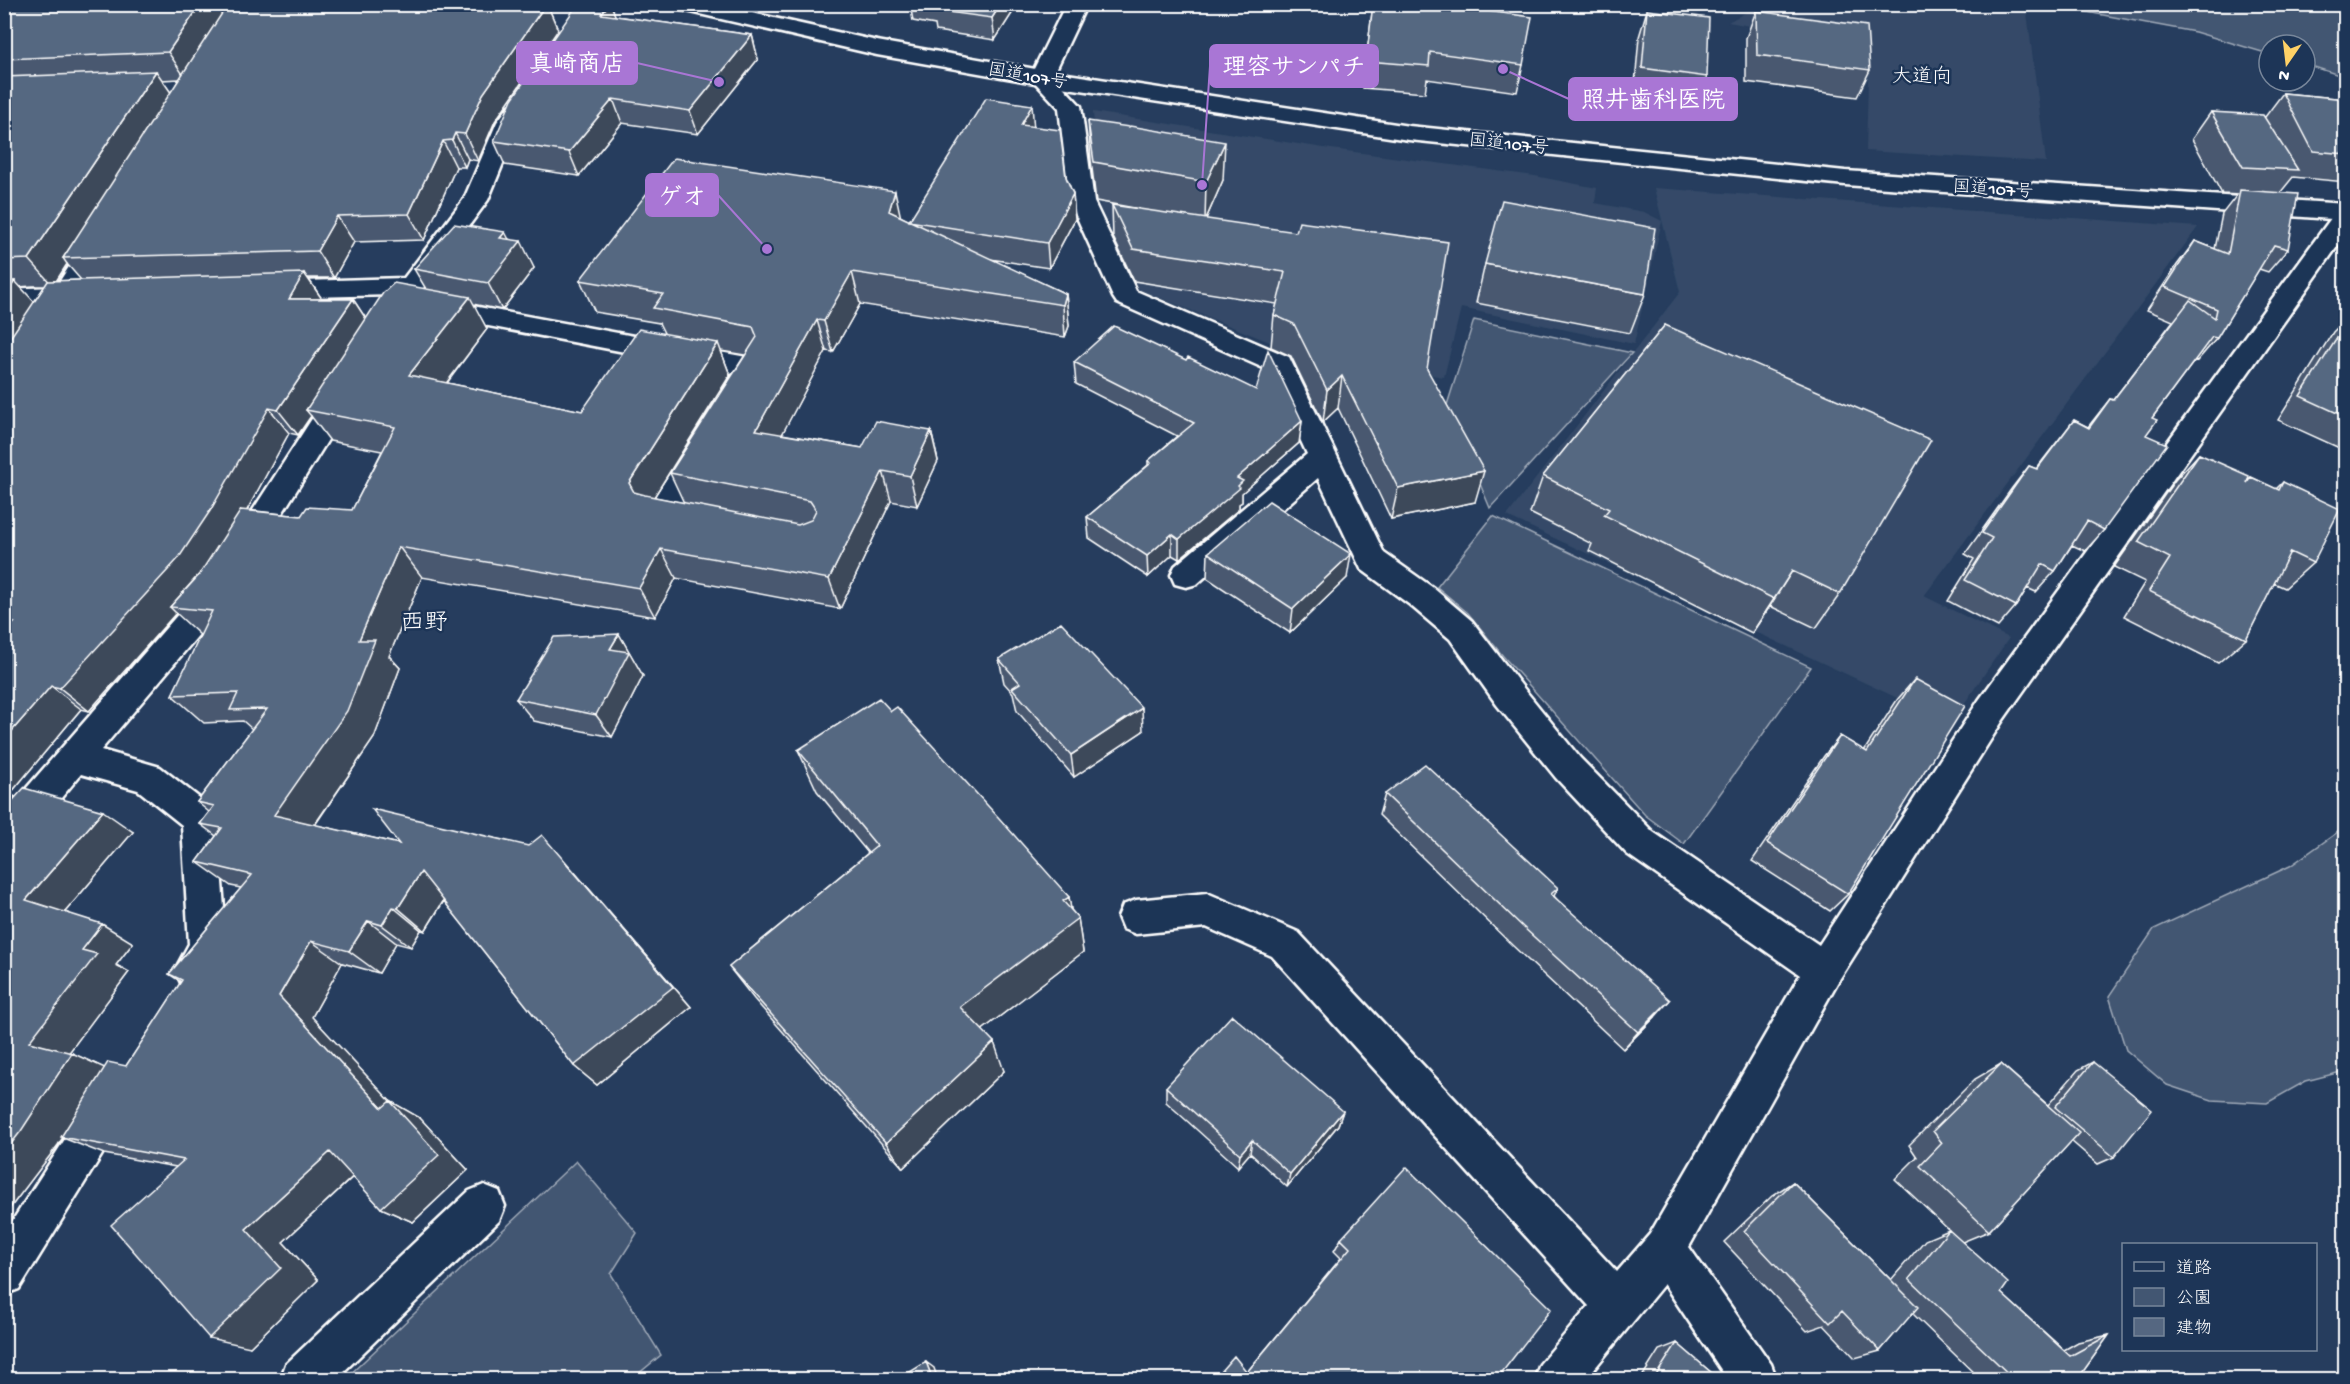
<svg xmlns="http://www.w3.org/2000/svg" width="2350" height="1384" font-family="'Gochi Hand','Klee One',sans-serif">
	<rect width="100%" height="100%" fill="#263d5e"/>
	<filter id="ink" filterUnits="userSpaceOnUse"><feTurbulence type="fractalNoise" baseFrequency=".0167" numOctaves="2"/><feDisplacementMap in="SourceGraphic" scale="12" xChannelSelector="R" yChannelSelector="G"/><feConvolveMatrix kernelMatrix="1 2 1 2 8 2 1 2 1" color-interpolation-filters="sRGB"/></filter>
	<g filter="url(#ink)">
		<!-- built -->
		<path fill="#344a68" d="M 1760,5 L 2026,5 L 2046,162 L 1866,151 L 1869,47 L 1728,22 Z
			M 1093,112 L 1324,148 L 1535,176 L 1597,188 L 1595,203 L 1644,212 L 1662,221 L 1634,344 L 1461,308 L 1444,377 L 1292,351 L 1138,289 L 1100,207 Z
			M 1654,188 L 2198,227 L 1924,596 L 2009,638 L 1951,723 L 1507,516 L 1680,292 Z"/>
		<!-- green -->
		<path fill="#425672" stroke="#a0aab8" stroke-width="1.5" d="M 2049,5 L 2345,5 L 2345,77 L 2305,64 L 2305,45 L 2269,45 L 2269,54 L 2195,32 Z
			M 1474,320 L 1632,353 L 1490,508 L 1447,405 Z
			M 1493,516 L 1811,667 L 1684,844 L 1645,815 L 1503,656 L 1468,613 L 1437,587 Z
			M 2345,827 L 2345,1071 L 2306,1081 L 2267,1103 L 2212,1100 L 2167,1085 L 2126,1050 L 2109,996 L 2154,929 L 2290,866 Z
			M 576,1161 L 637,1233 L 611,1274 L 661,1355 L 632,1379 L 345,1379 Z"/>
		<g fill="none" stroke-linecap="round" stroke-linejoin="round">
			<!-- minor casing -->
			<g stroke="#fff" stroke-width="5">
				<path id="minor" d="M 1066,4 L 1087,4 L 1053,76 L 1081,106 L 1094,202 L 1136,291 L 1289,357 L 1384,553 L 1432,587 L 1472,621 L 1521,685 L 1580,758 L 1653,832 L 1819,945 L 1979,700 L 2337,210 L 2346,207 L 2346,234 L 2003,720 L 1837,983 L 1689,1247 L 1771,1364 L 1777,1380 L 1728,1380 L 1664,1284 L 1585,1380 L 1534,1380 L 1540,1364 L 1589,1306 L 1272,956 L 1206,927 L 1136,934 L 1123,929 L 1118,917 L 1123,905 L 1136,900 L 1207,893 L 1298,932 L 1617,1272 L 1650,1234 L 1800,975 L 1627,854 L 1556,778 L 1497,705 L 1450,639 L 1410,605 L 1361,569 L 1318,478 L 1197,584 L 1186,587 L 1175,584 L 1171,575 L 1175,566 L 1307,454 L 1268,370 L 1117,303 L 1113,297 L 1070,202 L 1059,108 L 1030,77 Z
					M 517,104 L 525,106 L 528,111 L 520,122 L 488,200 L 421,291 L 396,330 L 387,333 L 378,330 L 374,324 L 392,295 L 269,298 L 260,296 L 256,290 L 260,284 L 269,282 L 404,278 L 464,199 L 497,122 L 509,106 Z
					M 101,229 L 110,231 L 114,237 L 82,286 L 88,288 L 92,294 L 88,300 L 72,303 L 14,394 L 4,396 L 4,365 L 44,304 L 4,307 L 4,289 L 56,287 L 92,231 Z
					M 435,299 L 752,358 L 762,360 L 766,367 L 746,400 L 736,403 L 726,400 L 722,393 L 734,373 L 426,314 L 422,308 L 426,302 Z
					M 345,380 L 355,383 L 359,390 L 255,557 L 244,561 L 233,557 L 229,549 L 233,541 L 335,383 Z
					M 700,440 L 710,443 L 714,450 L 681,505 L 702,510 L 706,518 L 702,526 L 691,529 L 650,520 L 646,512 L 650,504 L 690,443 Z
					M 218,578 L 229,581 L 234,590 L 229,599 L 101,750 L 160,767 L 211,807 L 217,818 L 227,947 L 207,983 L 194,988 L 181,983 L 175,970 L 189,944 L 182,825 L 138,790 L 81,774 L 17,851 L 4,856 L 4,814 L 207,581 Z
					M 108,1088 L 122,1094 L 128,1108 L 122,1122 L 19,1289 L 4,1295 L 4,1234 L 94,1094 Z
					M 484,1185 L 499,1191 L 505,1206 L 499,1221 L 335,1380 L 280,1380 L 286,1364 L 469,1191 Z"/>
			</g>
			<!-- highway casing -->
			<g stroke="#fff" stroke-width="5">
				<path id="highway" d="M 672,4 L 712,4 L 877,41 L 1041,70 L 1409,126 L 1845,171 L 2346,204 L 2346,220 L 1845,185 L 1409,140 L 1041,84 L 877,55 L 682,10 L 675,8 Z"/>
			</g>
			<!-- minor -->
			<use href="#minor" fill="#1d3557" fill-rule="evenodd"/>
			<!-- highway -->
			<use href="#highway" fill="#1d3557" fill-rule="evenodd"/>
		</g>
		<!-- wall -->
		<path fill="#49596f" stroke="#fff" stroke-width="1.5" fill-rule="evenodd" d="M 4,4 L 416,4 L 413,10 L 547,4 L 558,30 L 495,121 L 478,161 L 468,159 L 465,167 L 456,167 L 424,240 L 354,242 L 334,278 L 308,278 L 322,299 L 353,299 L 366,319 L 426,289 L 414,269 L 509,239 L 534,268 L 502,310 L 473,304 L 487,329 L 447,383 L 582,411 L 664,333 L 659,323 L 595,312 L 580,280 L 900,216 L 909,221 L 1034,127 L 1066,177 L 1073,194 L 1075,219 L 1049,268 L 990,259 L 1066,294 L 1069,326 L 1065,337 L 860,304 L 833,352 L 826,351 L 782,434 L 862,448 L 931,431 L 938,461 L 917,506 L 891,501 L 840,609 L 676,578 L 655,617 L 422,577 L 389,656 L 400,668 L 374,738 L 315,825 L 399,844 L 564,860 L 691,1007 L 597,1085 L 574,1066 L 444,901 L 425,931 L 421,930 L 411,947 L 396,943 L 379,973 L 342,963 L 312,1017 L 390,1101 L 420,1118 L 468,1170 L 413,1222 L 381,1208 L 353,1177 L 283,1242 L 318,1280 L 250,1347 L 176,1167 L 104,1154 L 63,1138 L 4,1216 ZM 179,79 L 171,93 L 162,80 ZM 67,264 L 81,280 L 56,281 ZM 33,286 L 45,286 L 34,302 L 20,287 ZM 721,351 L 745,355 L 670,473 L 684,503 L 654,497 L 730,375 ZM 311,416 L 330,441 L 382,451 L 352,510 L 301,516 L 247,510 L 289,433 L 298,435 ZM 176,613 L 201,636 L 172,695 L 204,723 L 243,721 L 252,729 L 197,802 L 209,812 L 200,824 L 216,836 L 197,862 L 231,886 L 241,888 L 169,974 L 181,982 L 126,1066 L 104,1068 L 69,1052 L 129,972 L 116,965 L 133,943 L 65,912 L 133,832 L 15,797 L 10,794 L 81,709 L 89,711 Z
			M 611,4 L 615,16 L 752,35 L 758,59 L 698,134 L 622,123 L 579,176 L 505,165 L 494,141 L 577,5 Z
			M 910,4 L 1018,4 L 995,40 L 936,31 L 935,25 L 913,21 Z
			M 1373,4 L 1523,65 L 1517,92 L 1427,79 L 1425,93 L 1363,88 Z
			M 1647,10 L 1707,77 L 1697,103 L 1634,95 L 1639,37 Z
			M 1756,11 L 1870,70 L 1857,97 L 1746,82 L 1746,38 Z
			M 2283,93 L 2346,99 L 2346,182 L 2293,177 L 2280,193 L 2288,249 L 2268,272 L 2259,269 L 2217,338 L 2197,361 L 2195,360 L 2152,418 L 2146,435 L 2104,530 L 2085,551 L 2072,545 L 2055,571 L 2036,592 L 2027,588 L 2016,606 L 1998,627 L 1948,601 L 1974,559 L 1965,554 L 2012,488 L 2029,466 L 2036,469 L 2074,420 L 2088,427 L 2110,399 L 2113,400 L 2173,321 L 2147,310 L 2177,265 L 2195,241 L 2215,249 L 2222,214 L 2237,195 L 2222,194 L 2192,139 L 2211,112 L 2265,117 Z
			M 1088,121 L 1223,180 L 1206,219 L 1427,369 L 1475,502 L 1391,519 L 1338,408 L 1323,422 L 1291,356 L 1271,347 L 1274,315 L 1277,304 L 1134,281 L 1113,237 L 1112,205 L 1140,209 L 1096,201 L 1091,160 Z
			M 1485,264 L 1645,294 L 1630,333 L 1476,303 Z
			M 2346,319 L 2346,451 L 2278,420 L 2333,332 Z
			M 1665,325 L 1840,594 L 1816,628 L 1770,606 L 1752,633 L 1589,551 L 1592,544 L 1530,513 L 1543,476 Z
			M 1074,362 L 1302,421 L 1299,443 L 1242,493 L 1242,502 L 1239,504 L 1239,509 L 1179,559 L 1172,555 L 1148,577 L 1089,538 L 1087,517 L 1148,465 L 1148,461 L 1177,436 L 1076,384 Z
			M 2199,454 L 2248,480 L 2251,477 L 2276,489 L 2283,482 L 2313,563 L 2285,588 L 2274,583 L 2246,639 L 2218,663 L 2124,616 L 2145,582 L 2114,567 L 2175,480 Z
			M 1208,553 L 1347,578 L 1290,633 L 1207,578 Z
			M 619,634 L 643,676 L 612,737 L 534,721 L 516,699 Z
			M 999,659 L 1143,731 L 1074,777 L 1017,711 L 1013,693 L 1004,683 Z
			M 1915,679 L 1848,894 L 1830,911 L 1752,861 L 1824,756 L 1840,736 L 1864,751 L 1897,700 Z
			M 891,711 L 1069,897 L 1071,910 L 1078,918 L 1083,952 L 982,1030 L 1004,1071 L 903,1168 L 754,999 L 729,967 L 868,853 L 817,791 L 798,750 Z
			M 1385,794 L 1558,888 L 1554,896 L 1655,1017 L 1623,1049 L 1513,946 L 1379,815 Z
			M 2093,1062 L 2114,1157 L 2098,1164 L 2071,1141 L 1989,1231 L 1962,1242 L 2001,1293 L 2064,1350 L 2078,1342 L 2109,1335 L 2077,1380 L 1981,1380 L 1912,1313 L 1880,1351 L 1855,1358 L 1824,1325 L 1807,1331 L 1724,1242 L 1773,1195 L 1793,1182 L 1891,1280 L 1925,1240 L 1949,1230 L 1895,1179 L 1917,1157 L 1909,1145 L 1975,1079 L 2001,1064 L 2048,1105 L 2078,1070 Z
			M 1166,1087 L 1343,1111 L 1338,1125 L 1287,1187 L 1250,1153 L 1238,1167 L 1166,1102 Z
			M 1341,1239 L 1496,1380 L 1213,1380 L 1247,1372 L 1341,1258 L 1334,1251 Z
			M 1677,1343 L 1720,1380 L 1640,1380 L 1659,1350 Z"/>
		<!-- shaded-wall -->
		<path fill="#3c485a" stroke="#fff" stroke-width="1.5" d="M 201,4 L 234,4 L 186,79 L 168,52 Z
			M 390,4 L 416,4 L 400,38 L 386,11 Z
			M 546,4 L 547,4 L 558,30 L 495,121 L 478,161 L 465,134 L 483,94 Z
			M 609,4 L 611,4 L 619,27 L 601,14 Z
			M 1001,4 L 1018,4 L 995,40 L 992,18 Z
			M 752,35 L 758,59 L 698,134 L 690,111 Z
			M 156,71 L 174,97 L 63,258 L 67,264 L 53,286 L 29,259 Z
			M 613,99 L 622,123 L 579,176 L 569,152 Z
			M 1032,105 L 1034,130 L 1021,125 Z
			M 455,133 L 468,159 L 465,167 L 452,140 Z
			M 443,141 L 456,167 L 424,240 L 409,214 Z
			M 1225,142 L 1223,180 L 1205,221 L 1206,182 Z
			M 895,191 L 902,223 L 889,211 Z
			M 1073,194 L 1075,219 L 1049,268 L 1047,243 Z
			M 337,216 L 354,242 L 334,278 L 317,251 Z
			M 505,232 L 514,249 L 521,241 L 534,268 L 502,310 L 488,283 L 500,238 Z
			M 852,272 L 860,304 L 833,352 L 824,321 Z
			M 304,273 L 322,299 L 289,299 Z
			M 15,281 L 39,307 L 4,359 L 4,296 Z
			M 1066,294 L 1069,326 L 1065,337 L 1063,305 Z
			M 470,297 L 487,329 L 429,406 L 409,375 Z
			M 353,299 L 370,325 L 306,410 L 311,416 L 298,435 L 278,410 Z
			M 817,320 L 826,351 L 768,461 L 756,430 Z
			M 718,343 L 730,375 L 644,513 L 629,483 Z
			M 1342,376 L 1338,408 L 1323,422 L 1327,390 Z
			M 269,408 L 289,433 L 233,536 L 170,607 L 176,613 L 89,711 L 60,688 Z
			M 1302,421 L 1299,443 L 1242,493 L 1242,502 L 1239,504 L 1239,509 L 1179,559 L 1179,539 L 1237,478 Z
			M 931,431 L 938,461 L 917,506 L 910,476 Z
			M 883,471 L 891,501 L 840,609 L 829,579 Z
			M 1484,471 L 1475,502 L 1391,519 L 1398,488 Z
			M 1172,534 L 1172,555 L 1148,577 L 1147,556 Z
			M 399,547 L 422,577 L 389,656 L 400,668 L 374,738 L 304,840 L 274,815 L 359,640 Z
			M 661,549 L 676,578 L 655,617 L 639,588 Z
			M 1351,554 L 1347,578 L 1290,633 L 1293,609 Z
			M 1792,571 L 1770,606 L 1752,633 L 1774,599 Z
			M 619,634 L 643,676 L 612,737 L 596,715 L 610,649 Z
			M 51,686 L 81,709 L 10,794 L 15,797 L 4,811 L 4,740 Z
			M 1142,708 L 1143,731 L 1074,777 L 1071,755 Z
			M 103,811 L 133,832 L 59,919 L 26,900 Z
			M 564,860 L 691,1007 L 597,1085 L 574,1066 Z
			M 421,872 L 447,895 L 425,931 L 398,908 Z
			M 1069,897 L 1073,921 L 1078,918 L 1083,952 L 972,1038 L 960,1007 L 1063,901 Z
			M 393,907 L 421,930 L 411,947 L 382,925 Z
			M 368,921 L 396,943 L 379,973 L 349,951 Z
			M 102,924 L 133,943 L 116,965 L 129,972 L 65,1058 L 29,1042 L 82,950 Z
			M 311,941 L 342,963 L 312,1017 L 390,1101 L 420,1118 L 468,1170 L 413,1222 L 381,1208 L 382,1108 L 279,996 Z
			M 1670,1000 L 1655,1017 L 1623,1049 L 1638,1032 Z
			M 994,1042 L 1004,1071 L 903,1168 L 886,1143 Z
			M 72,1053 L 107,1069 L 58,1145 L 4,1216 L 4,1153 Z
			M 1343,1111 L 1338,1125 L 1287,1187 L 1290,1174 Z
			M 1252,1140 L 1250,1153 L 1238,1167 L 1240,1154 Z
			M 330,1152 L 363,1167 L 283,1242 L 318,1280 L 250,1347 L 209,1338 L 246,1229 Z
			M 926,1362 L 934,1368 L 938,1380 L 933,1380 Z"/>
		<!-- building -->
		<path fill="#556781" stroke="#fff" stroke-width="1.5" d="M 4,4 L 201,4 L 168,52 L 4,59 Z
			M 228,4 L 390,4 L 386,11 L 528,4 L 546,4 L 483,94 L 465,134 L 455,133 L 452,140 L 443,141 L 409,214 L 337,216 L 317,251 L 63,258 Z
			M 609,4 L 601,14 L 752,35 L 690,111 L 613,99 L 569,152 L 494,141 L 512,99 L 577,5 Z
			M 937,4 L 1001,4 L 992,18 L 933,10 Z
			M 1373,4 L 1442,5 L 1532,17 L 1523,65 L 1430,52 L 1429,66 L 1366,61 Z
			M 1647,10 L 1709,18 L 1707,77 L 1642,68 Z
			M 1756,11 L 1867,26 L 1870,70 L 1757,55 Z
			M 156,71 L 29,259 L 4,260 L 4,77 Z
			M 2283,93 L 2346,99 L 2346,154 L 2313,151 Z
			M 986,98 L 1032,105 L 1021,125 L 1060,130 L 1066,177 L 1073,194 L 1047,243 L 909,221 Z
			M 2211,112 L 2263,115 L 2298,170 L 2243,167 Z
			M 1088,121 L 1129,127 L 1130,126 L 1225,142 L 1206,182 L 1094,162 Z
			M 674,158 L 895,191 L 889,211 L 1066,294 L 1063,305 L 852,272 L 824,321 L 817,320 L 756,430 L 862,448 L 876,421 L 931,431 L 910,476 L 883,471 L 829,579 L 661,549 L 639,588 L 399,547 L 359,640 L 375,640 L 347,711 L 274,815 L 399,844 L 372,809 L 528,846 L 542,835 L 673,987 L 574,1066 L 421,872 L 398,908 L 393,907 L 382,925 L 368,921 L 349,951 L 311,941 L 279,996 L 382,1108 L 390,1101 L 439,1155 L 381,1208 L 330,1152 L 246,1229 L 281,1268 L 209,1338 L 111,1225 L 184,1160 L 61,1137 L 108,1062 L 126,1066 L 182,980 L 169,974 L 252,875 L 197,862 L 222,828 L 200,824 L 214,806 L 197,802 L 267,709 L 230,710 L 238,693 L 172,695 L 212,611 L 170,607 L 199,575 L 241,510 L 301,516 L 307,507 L 352,510 L 395,427 L 306,410 L 383,293 L 394,283 L 470,297 L 409,375 L 582,411 L 639,329 L 718,343 L 629,483 L 634,492 L 645,495 L 798,525 L 811,520 L 816,510 L 810,501 L 670,473 L 757,337 L 753,327 L 653,308 L 663,294 L 580,280 Z
			M 2240,190 L 2298,194 L 2288,249 L 2274,245 L 2217,338 L 2212,337 L 2152,418 L 2157,420 L 2146,435 L 2167,444 L 2104,530 L 2087,521 L 2055,571 L 2042,564 L 2016,606 L 1965,580 L 1992,538 L 1982,533 L 2029,466 L 2037,469 L 2074,420 L 2089,428 L 2110,399 L 2113,400 L 2190,300 L 2215,318 L 2217,309 L 2165,287 L 2195,241 L 2228,254 Z
			M 1502,200 L 1655,228 L 1645,294 L 1485,264 Z
			M 1112,205 L 1296,232 L 1299,222 L 1448,242 L 1427,369 L 1484,471 L 1398,488 L 1342,376 L 1327,390 L 1294,324 L 1274,315 L 1285,272 L 1133,249 Z
			M 454,224 L 505,232 L 500,238 L 521,241 L 488,283 L 414,269 Z
			M 304,273 L 289,299 L 353,299 L 278,410 L 269,408 L 210,511 L 178,559 L 60,688 L 51,686 L 4,740 L 4,632 L 14,623 L 4,623 L 4,347 L 48,281 Z
			M 4,281 L 15,281 L 4,296 Z
			M 2346,324 L 2346,417 L 2300,396 Z
			M 1665,325 L 1931,440 L 1840,594 L 1792,571 L 1774,599 L 1604,515 L 1609,509 L 1543,476 Z
			M 1114,326 L 1186,360 L 1188,357 L 1256,390 L 1268,350 L 1302,421 L 1237,478 L 1243,481 L 1238,486 L 1240,488 L 1179,539 L 1172,534 L 1147,556 L 1087,517 L 1151,463 L 1148,461 L 1194,423 L 1074,362 Z
			M 2199,454 L 2249,476 L 2247,483 L 2251,477 L 2279,490 L 2283,482 L 2340,509 L 2313,563 L 2290,552 L 2246,639 L 2149,591 L 2170,558 L 2138,542 Z
			M 1269,501 L 1351,554 L 1293,609 L 1208,553 Z
			M 1061,622 L 1142,708 L 1071,755 L 1012,688 L 1020,683 L 999,659 Z
			M 619,634 L 610,649 L 629,652 L 596,715 L 516,699 L 554,637 Z
			M 1915,679 L 1965,706 L 1848,894 L 1767,843 L 1840,736 L 1867,752 Z
			M 879,698 L 891,711 L 897,707 L 999,818 L 1069,897 L 1063,901 L 1078,918 L 960,1007 L 994,1042 L 886,1143 L 729,967 L 877,846 L 798,750 Z
			M 1425,764 L 1558,888 L 1551,894 L 1670,1000 L 1638,1032 L 1523,927 L 1385,794 Z
			M 24,788 L 103,811 L 26,900 L 102,924 L 82,950 L 97,954 L 29,1042 L 72,1053 L 21,1131 L 4,1153 L 4,810 Z
			M 1232,1015 L 1343,1111 L 1290,1174 L 1252,1140 L 1240,1154 L 1166,1087 Z
			M 2093,1062 L 2152,1110 L 2114,1157 L 2055,1107 Z
			M 2001,1064 L 2079,1133 L 1989,1231 L 1920,1166 L 1942,1143 L 1933,1131 Z
			M 1406,1167 L 1551,1309 L 1496,1380 L 1478,1380 L 1471,1372 L 1466,1380 L 1213,1380 L 1234,1356 L 1247,1372 L 1350,1248 L 1341,1239 Z
			M 1793,1182 L 1918,1307 L 1880,1351 L 1842,1311 L 1830,1323 L 1744,1231 Z
			M 1949,1230 L 2008,1283 L 2001,1293 L 2070,1356 L 2109,1335 L 2077,1380 L 2015,1380 L 1909,1279 Z
			M 1677,1343 L 1720,1380 L 1653,1380 Z
			M 926,1362 L 933,1380 L 897,1380 Z"/>
	</g>
	<g text-anchor="middle" stroke-width="5" stroke-linejoin="round" paint-order="stroke">
		<!-- far-street labels -->
		<g font-size="18" fill="#fff" stroke="#1d3557">
			<text transform="translate(1028 75) rotate(10)" y="6">国道107号</text>
			<text transform="translate(1509 143) rotate(6)" y="6">国道107号</text>
			<text transform="translate(1993 188) rotate(4)" y="6">国道107号</text>
		</g>
		<!-- far-neighbourhood labels -->
		<g font-size="20" fill="#fff" stroke="#1d3557">
			<text x="1922" y="82">大道向</text>
		</g>
		<!-- neighbourhood labels -->
		<g font-size="24" fill="#fff" stroke="#1d3557">
			<text x="424" y="629">西野</text>
		</g>
	</g>
	<!-- callouts -->
	<path fill="none" stroke="#a976d5" stroke-width="2" d="M719 82L637 63M1202 185L1210 66M1503 69L1569 99M767 249L718 195"/>
	<g fill="#a976d5" stroke="#1d3557" stroke-width="2">
		<circle cx="719" cy="82" r="6"/>
		<circle cx="1202" cy="185" r="6"/>
		<circle cx="1503" cy="69" r="6"/>
		<circle cx="767" cy="249" r="6"/>
	</g>
	<g fill="#a976d5" stroke="#a976d5" stroke-width="2">
		<rect x="517" y="42" width="120" height="42" rx="6"/>
		<rect x="1210" y="45" width="168" height="42" rx="6"/>
		<rect x="1569" y="78" width="168" height="42" rx="6"/>
		<rect x="646" y="174" width="72" height="42" rx="6"/>
	</g>
	<g font-size="24" text-anchor="middle" font-weight="bold" fill="#fff">
		<text x="577" y="71">真崎商店</text>
		<text x="1294" y="74">理容サンパチ</text>
		<text x="1653" y="107">照井歯科医院</text>
		<text x="682" y="204">ゲオ</text>
	</g>
	<!-- margin -->
	<rect width="2350" height="1384" fill="none" stroke="#1d3557" stroke-width="24"/>
	<rect x="12" y="12" width="2326" height="1360" fill="none" stroke="#fff" stroke-width="2" filter="url(#ink)"/>
	<!-- legend -->
	<rect x="2122" y="1243" width="195" height="108" fill="#1d3557" stroke="#77869a" stroke-width="1.5"/>
	<rect x="2134" y="1262" width="30" height="9" fill="#1d3557" stroke="#77869a" stroke-width="1.5"/>
	<text x="2176" y="1273" font-size="18" fill="#ffffff">道路</text>
	<rect x="2134" y="1288" width="30" height="18" fill="#425672" stroke="#77869a" stroke-width="1.5"/>
	<text x="2176" y="1303" font-size="18" fill="#ffffff">公園</text>
	<rect x="2134" y="1318" width="30" height="18" fill="#556781" stroke="#77869a" stroke-width="1.5"/>
	<text x="2176" y="1333" font-size="18" fill="#ffffff">建物</text>
	<!-- north arrow -->
	<g transform="translate(2287 63) rotate(194)"><circle r="28" fill="#1d3557" stroke="#77869a" stroke-width="1.5"/>
	<path d="M0-4.5L10 22L0 15L-10 22Z" fill="#ffd166"/>
	<text y="-9" font-size="16" font-weight="bold" text-anchor="middle" fill="#ffffff">N</text>
	</g>
</svg>
